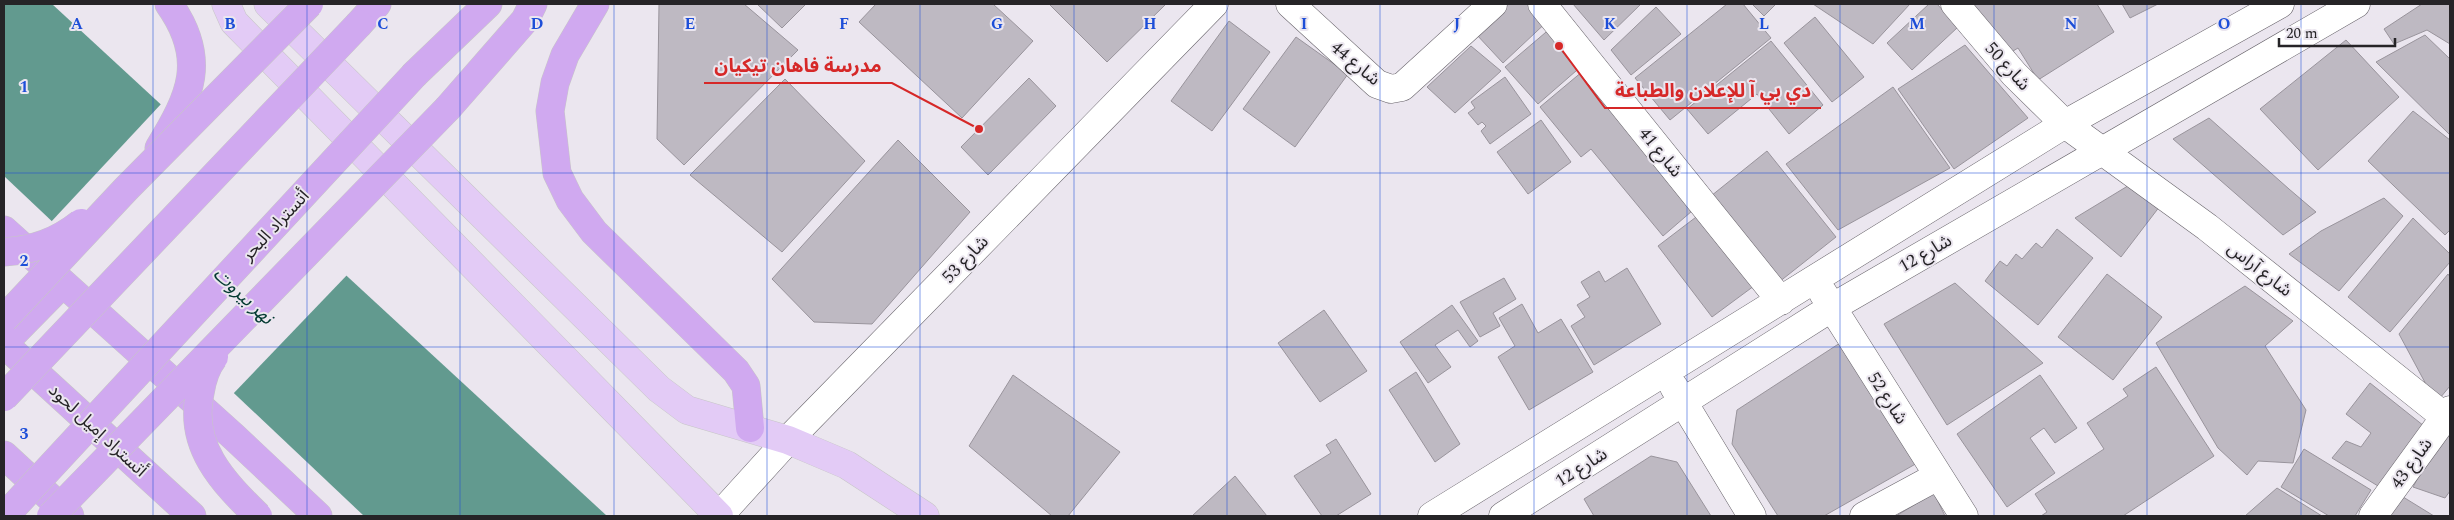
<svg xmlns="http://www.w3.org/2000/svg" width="2454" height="520" font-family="Spectral,'Noto Sans Arabic',serif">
	<rect width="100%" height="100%" fill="#ebe6ef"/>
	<!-- water -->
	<path fill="#629a8f" d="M 4,4 L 52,4 L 607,516 L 364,516 L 4,176 Z"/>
	<!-- pier -->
	<path fill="#ebe6ef" d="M 162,103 L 348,274 L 232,395 L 50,223 Z"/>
	<!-- building -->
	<path fill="#beb9c2" stroke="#99949c" d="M 659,4 L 744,4 L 798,50 L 684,165 L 657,139 Z
		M 757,4 L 806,4 L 782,28 Z
		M 876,4 L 993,4 L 1033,41 L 962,118 L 859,22 Z
		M 1049,4 L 1166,4 L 1107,62 Z
		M 1508,4 L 1539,4 L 1552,17 L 1503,63 L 1476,34 Z
		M 1573,4 L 1641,4 L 1604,40 Z
		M 1727,4 L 1743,4 L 1771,38 L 1670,120 L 1635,78 Z
		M 1752,4 L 1776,4 L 1764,16 Z
		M 1813,4 L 1910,4 L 1873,44 Z
		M 1929,4 L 1937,4 L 1958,27 L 1912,70 L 1887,43 Z
		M 1972,4 L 2097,4 L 2114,32 L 2038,80 L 2018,48 L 2005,56 Z
		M 2122,4 L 2158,4 L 2130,18 Z
		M 2422,4 L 2450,4 L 2450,44 L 2427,30 L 2394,44 L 2384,29 Z
		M 1656,7 L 1681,34 L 1631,75 L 1611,50 Z
		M 1815,17 L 1864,77 L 1832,102 L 1784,43 Z
		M 1229,21 L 1270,52 L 1212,131 L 1171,101 Z
		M 1552,27 L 1584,64 L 1538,104 L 1505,67 Z
		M 2425,35 L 2450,59 L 2450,135 L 2376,62 Z
		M 1296,37 L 1348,74 L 1295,147 L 1243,109 Z
		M 2346,40 L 2399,97 L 2318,170 L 2260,109 Z
		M 1771,41 L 1823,105 L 1789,134 L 1757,94 L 1708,134 L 1687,109 Z
		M 1965,45 L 2028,118 L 1954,169 L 1898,89 Z
		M 1471,46 L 1501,71 L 1455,113 L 1427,87 Z
		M 1589,66 L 1644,132 L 1634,140 L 1692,211 L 1663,236 L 1591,149 L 1581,157 L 1540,107 Z
		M 1505,77 L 1531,114 L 1490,144 L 1481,131 L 1486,126 L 1482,122 L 1478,125 L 1468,113 L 1475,108 L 1471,102 Z
		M 1029,78 L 1056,106 L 988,175 L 961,147 Z
		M 785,79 L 865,161 L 782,252 L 690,175 Z
		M 1893,87 L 1950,168 L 1838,230 L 1786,164 Z
		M 2413,111 L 2450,140 L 2450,230 L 2445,235 L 2368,161 Z
		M 2209,118 L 2289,189 L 2316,212 L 2283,235 L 2173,139 Z
		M 1541,120 L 1571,162 L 1528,194 L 1497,152 Z
		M 898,140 L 970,212 L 872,324 L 814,322 L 772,279 Z
		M 1767,151 L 1836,237 L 1774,286 L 1706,200 Z
		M 2131,184 L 2160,206 L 2121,257 L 2075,218 Z
		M 2384,198 L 2403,216 L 2339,291 L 2289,254 L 2321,231 Z
		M 1704,211 L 1758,283 L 1712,317 L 1658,246 Z
		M 2413,218 L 2450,254 L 2450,262 L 2390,332 L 2348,297 Z
		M 2057,229 L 2093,258 L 2038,325 L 1985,281 L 2000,261 L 2007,266 L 2016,254 L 2022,259 L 2036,243 L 2042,248 Z
		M 1627,268 L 1661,324 L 1594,365 L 1571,326 L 1585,317 L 1577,305 L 1590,297 L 1581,282 L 1599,271 L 1605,282 Z
		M 2107,274 L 2162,317 L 2113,380 L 2058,337 Z
		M 2448,274 L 2450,277 L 2450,386 L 2440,398 L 2428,388 L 2399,334 Z
		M 1504,278 L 1516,299 L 1493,313 L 1500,326 L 1480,337 L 1460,302 Z
		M 1955,283 L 2043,363 L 1947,425 L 1884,324 Z
		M 2245,286 L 2293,321 L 2265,346 L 2306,410 L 2293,463 L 2258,461 L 2247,475 L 2218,448 L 2156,343 Z
		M 1522,304 L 1538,333 L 1561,319 L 1593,372 L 1529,410 L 1498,357 L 1515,346 L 1499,318 Z
		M 1452,305 L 1478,341 L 1470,347 L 1458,330 L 1435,345 L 1451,367 L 1428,383 L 1400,342 Z
		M 1324,310 L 1367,371 L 1320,402 L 1278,343 Z
		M 1840,343 L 1919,462 L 1824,516 L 1778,516 L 1732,444 L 1737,410 Z
		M 2156,367 L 2214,456 L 2123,516 L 2041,516 L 2047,512 L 2035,494 L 2104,449 L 2087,423 L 2128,396 L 2123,389 Z
		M 1416,372 L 1460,444 L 1435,462 L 1389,390 Z
		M 1013,375 L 1120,452 L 1068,516 L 1052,516 L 969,446 Z
		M 2040,375 L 2077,428 L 2055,443 L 2044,428 L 2030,438 L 2055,473 L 2007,507 L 1957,434 Z
		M 2370,383 L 2424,426 L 2378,486 L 2332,458 L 2346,441 L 2361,447 L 2371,433 L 2346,414 Z
		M 2446,427 L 2450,431 L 2450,491 L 2445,498 L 2413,487 Z
		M 1336,439 L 1371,494 L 1336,516 L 1322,516 L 1294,476 L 1331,453 L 1326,445 Z
		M 2304,449 L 2371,490 L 2355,516 L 2329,516 L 2281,487 Z
		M 1651,456 L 1677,462 L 1711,516 L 1594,516 L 1584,499 Z
		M 1235,476 L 1267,516 L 1192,516 Z
		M 2277,488 L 2322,516 L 2245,516 Z
		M 2395,492 L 2434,516 L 2380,516 Z
		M 1934,493 L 1945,516 L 1896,516 Z"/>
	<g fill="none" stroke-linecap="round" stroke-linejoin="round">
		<!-- minor casing -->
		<g stroke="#67636a" stroke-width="29">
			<path id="minor" d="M 1290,4 L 1377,84 L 1391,89 L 1402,87 L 1493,4
				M 1542,4 L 1781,301
				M 1955,4 L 2014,74 L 2065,124 L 2207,227 L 2450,421
				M 1823,293 L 1964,516
				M 1674,387 L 1752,516
				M 719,516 L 788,440 L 1214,4
				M 1432,516 L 2065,124 L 2280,4
				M 1503,516 L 1831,308 L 2356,4
				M 1864,516 L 1938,476
				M 2373,516 L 2450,410"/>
		</g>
		<!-- major casing -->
		<g stroke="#c7c6c7" stroke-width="29">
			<path id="major" d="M 226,4 L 234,22 L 719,516
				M 268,4 L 659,389 L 687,410 L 788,440 L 847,465 L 925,516"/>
		</g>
		<!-- highway casing -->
		<g stroke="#c7c6c7" stroke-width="29">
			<path id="highway" d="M 595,4 L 565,55 L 555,83 L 550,111 L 557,173 L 570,200 L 594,232 L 736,371 L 746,386 L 750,428
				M 359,24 L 377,4
				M 415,74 L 488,4
				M 448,108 L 525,20 L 533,4
				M 159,148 C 191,96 208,59 169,4
				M 4,230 L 234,437 L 318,516
				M 4,343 L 63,283
				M 4,344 L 192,516
				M 4,455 L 70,516"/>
		</g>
		<!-- minor -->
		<use href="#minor" stroke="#fff" stroke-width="28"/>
		<!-- major -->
		<use href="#major" stroke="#e3cbf6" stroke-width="28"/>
		<!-- highway -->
		<use href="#highway" stroke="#d0a9f0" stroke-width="28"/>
		<!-- highway-bridge casing -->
		<g stroke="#c7c6c7" stroke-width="29" stroke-linecap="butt">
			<path id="highway-bridge" d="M 4,252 C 34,250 57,242 81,223
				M 4,319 L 126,189 L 309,4
				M 214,357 C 206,367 202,380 200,393 C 188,446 223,482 258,516
				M 4,397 L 359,24
				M 5,516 L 415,74
				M 51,516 L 448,108"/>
		</g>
		<!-- highway-bridge -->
		<use href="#highway-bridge" stroke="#d0a9f0" stroke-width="28"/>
	</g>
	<!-- grid -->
	<path fill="none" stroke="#1d4ed8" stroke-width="1" stroke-opacity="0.55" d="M 153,4 L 153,516M 307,4 L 307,516M 460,4 L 460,516M 614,4 L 614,516M 767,4 L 767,516M 920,4 L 920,516M 1074,4 L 1074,516M 1227,4 L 1227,516M 1380,4 L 1380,516M 1534,4 L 1534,516M 1687,4 L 1687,516M 1840,4 L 1840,516M 1994,4 L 1994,516M 2147,4 L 2147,516M 2301,4 L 2301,516M 4,173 L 2450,173M 4,347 L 2450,347"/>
	<g text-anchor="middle" stroke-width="4" stroke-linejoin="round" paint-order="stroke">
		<!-- street labels -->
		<g font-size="18" fill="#262427" stroke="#ebe6ef">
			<text transform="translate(1356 63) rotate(40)" y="6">شارع 44</text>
			<text transform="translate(2008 66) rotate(48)" y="6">شارع 50</text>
			<text transform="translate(1661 152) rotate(51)" y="6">شارع 41</text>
			<text transform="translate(275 225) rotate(-47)" y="6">أتستراد البحر</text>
			<text transform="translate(1925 253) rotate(-30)" y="6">شارع 12</text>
			<text transform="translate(965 259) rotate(-46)" y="6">شارع 53</text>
			<text transform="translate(2260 269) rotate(38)" y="6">شارع آراس</text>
			<text transform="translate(1888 398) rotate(57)" y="6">شارع 52</text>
			<text transform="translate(98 430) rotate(43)" y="6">أتستراد إميل لحود</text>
			<text transform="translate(2411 463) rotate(-54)" y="6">شارع 43</text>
			<text transform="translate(1581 467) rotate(-32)" y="6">شارع 12</text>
		</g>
		<!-- water labels -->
		<g font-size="19" font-style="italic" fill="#043a32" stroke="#ebe6ef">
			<text transform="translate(244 295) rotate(43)" y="7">نهر بيروت</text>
		</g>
	</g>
	<g font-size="16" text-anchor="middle" font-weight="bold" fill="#1d4ed8" stroke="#ebe6ef" stroke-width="4" stroke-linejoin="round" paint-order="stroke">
		<text x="77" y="29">A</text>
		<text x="230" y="29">B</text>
		<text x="383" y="29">C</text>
		<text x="537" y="29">D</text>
		<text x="690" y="29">E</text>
		<text x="844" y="29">F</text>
		<text x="997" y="29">G</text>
		<text x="1150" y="29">H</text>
		<text x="1304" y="29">I</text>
		<text x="1457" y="29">J</text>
		<text x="1610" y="29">K</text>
		<text x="1764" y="29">L</text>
		<text x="1917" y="29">M</text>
		<text x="2071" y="29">N</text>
		<text x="2224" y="29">O</text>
		<text x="24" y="92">1</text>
		<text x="24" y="266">2</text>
		<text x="24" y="439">3</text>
	</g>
	<!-- callouts -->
	<path fill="none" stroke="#d62828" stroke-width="2" d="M979 129L892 83H704M1559 46L1605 108H1821"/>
	<g fill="#d62828" stroke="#ebe6ef" stroke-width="2">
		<circle cx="979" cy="129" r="5"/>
		<circle cx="1559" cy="46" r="5"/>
	</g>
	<g font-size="19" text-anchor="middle" font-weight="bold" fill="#d62828" stroke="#ebe6ef" stroke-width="4" stroke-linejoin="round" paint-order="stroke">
		<text x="798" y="72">مدرسة فاهان تيكيان</text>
		<text x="1713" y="97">دي بي آ للإعلان والطباعة</text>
	</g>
	<!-- border -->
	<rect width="2454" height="520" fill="none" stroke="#262427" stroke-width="10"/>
	<!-- scale -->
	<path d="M2279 38v8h116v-8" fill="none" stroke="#262427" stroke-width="2.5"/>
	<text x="2286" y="38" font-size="15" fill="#262427" stroke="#ebe6ef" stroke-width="4" paint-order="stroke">20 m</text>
</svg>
